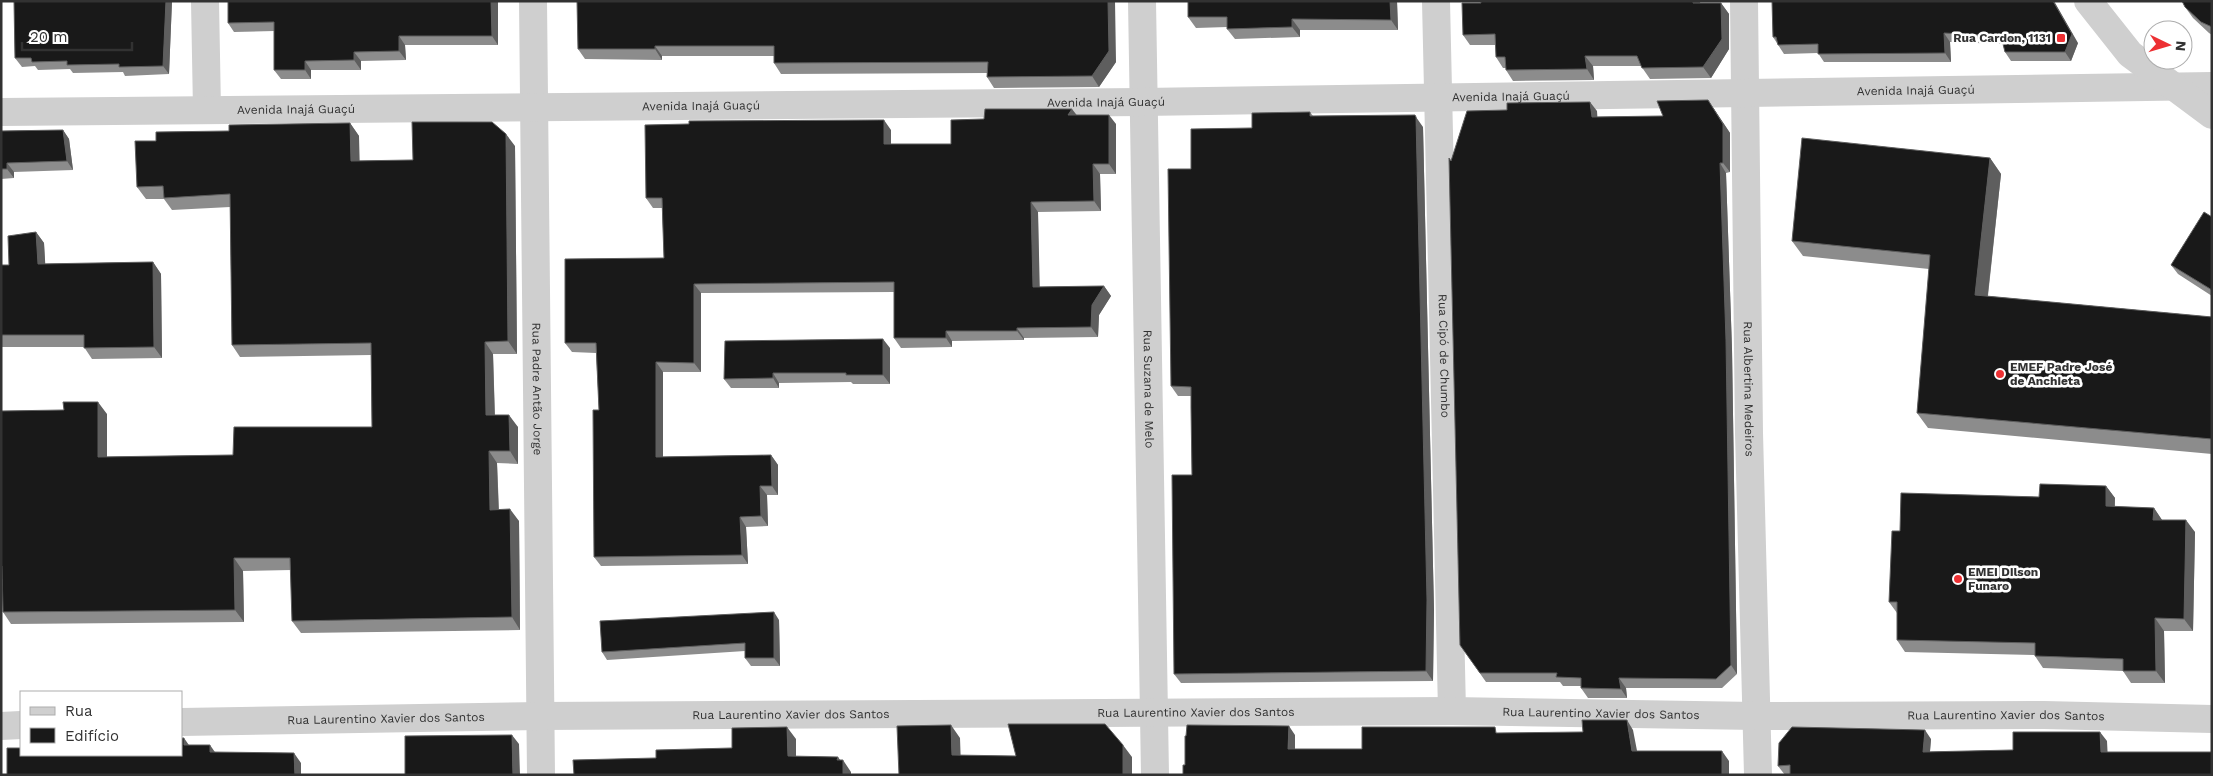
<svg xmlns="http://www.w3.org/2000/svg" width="2213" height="776" font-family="'Work Sans',sans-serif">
	<rect width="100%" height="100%" fill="#fff"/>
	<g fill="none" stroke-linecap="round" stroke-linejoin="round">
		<!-- minor -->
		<g stroke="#cfcfcf" stroke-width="28">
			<path d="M 205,1 L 207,110"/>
			<path id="s1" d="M 533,1 L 541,775"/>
			<path id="s2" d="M 1142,1 L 1155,775"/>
			<path id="s3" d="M 1436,1 L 1452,711"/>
			<path id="s4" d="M 1744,1 L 1749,433 L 1758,775"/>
			<path id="s5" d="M 1,112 L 1143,102 L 2212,86"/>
			<path id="s6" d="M 181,722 L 540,716 L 1452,711 L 1756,716 L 2044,715 L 2212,719"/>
			<path d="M 1,726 L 21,725"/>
		</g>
		<!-- tertiary -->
		<path stroke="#cfcfcf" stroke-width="28" d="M 2088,1 L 2130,54 L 2212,115"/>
	</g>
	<!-- wall -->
	<path fill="#8c8c8c" d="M 14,1 L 172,1 L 169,74 L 125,76 L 123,72 L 73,73 L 70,69 L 38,70 L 35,66 L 22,67 L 15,58 Z
		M 498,1 L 498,45 L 405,45 L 406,60 L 361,61 L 361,70 L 311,70 L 311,79 L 281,79 L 274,70 L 274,31 L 234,32 L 228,23 Z
		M 577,1 L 1116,62 L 1099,87 L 994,88 L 987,77 L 987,73 L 781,74 L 774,63 L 774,56 L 662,56 L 662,60 L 585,59 L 578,49 Z
		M 1188,1 L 1397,1 L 1398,30 L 1300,30 L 1300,37 L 1235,39 L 1227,29 L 1227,27 L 1196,28 L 1188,17 Z
		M 1481,1 L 1700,1 L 1700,3 L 1721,3 L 1729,14 L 1729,49 L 1711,78 L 1650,79 L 1641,66 L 1593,66 L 1594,80 L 1513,81 L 1506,70 L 1506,68 L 1503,68 L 1496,57 L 1496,45 L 1470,45 L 1463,35 L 1481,3 Z
		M 1772,1 L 2078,43 L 2071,61 L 2011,61 L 2005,52 L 2003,44 L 1950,42 L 1951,62 L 1824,62 L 1818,53 L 1784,54 L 1773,37 Z
		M 2212,1 L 2212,35 L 2209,33 L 2193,18 L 2185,7 Z
		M 1714,109 L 1730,133 L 1730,172 L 1726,173 L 1732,349 L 1737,674 L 1722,688 L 1626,688 L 1627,698 L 1588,698 L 1581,688 L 1581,686 L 1563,686 L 1560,682 L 1486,682 L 1460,645 L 1451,161 L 1507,110 L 1597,111 L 1597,117 L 1663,116 Z
		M 1310,112 L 1313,116 L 1423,127 L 1434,610 L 1433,681 L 1181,683 L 1174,674 L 1192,475 L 1191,396 L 1178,396 L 1171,386 L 1191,169 Z
		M 1076,115 L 1116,124 L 1116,174 L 1100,174 L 1101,211 L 1038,212 L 1039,287 L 1104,286 L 1111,296 L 1099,315 L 1098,337 L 1024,338 L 1024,340 L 952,341 L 952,347 L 901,348 L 894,338 L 894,292 L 701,293 L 701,372 L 663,372 L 663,457 L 771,455 L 778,465 L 778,495 L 767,495 L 768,526 L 746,527 L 748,564 L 601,566 L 594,557 L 599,410 L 596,353 L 572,352 L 565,343 L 664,258 L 662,208 L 653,208 L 646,198 L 891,130 L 891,144 L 951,144 L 984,119 Z
		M 350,123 L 359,136 L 359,161 L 413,160 L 515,146 L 517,354 L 493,354 L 495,415 L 518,427 L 518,464 L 497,463 L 499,509 L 519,521 L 520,630 L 301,633 L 292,621 L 291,570 L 243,571 L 244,622 L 11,624 L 3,612 L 3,579 L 1,579 L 1,411 L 107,414 L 107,457 L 233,455 L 372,427 L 371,355 L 240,357 L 232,345 L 230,207 L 172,210 L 164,199 L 146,199 L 137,187 L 156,141 L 229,131 Z
		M 63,130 L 69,139 L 73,170 L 14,172 L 14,178 L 1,179 L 1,131 Z
		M 1990,158 L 2001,174 L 1988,296 L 2212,317 L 2212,454 L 1928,428 L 1917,413 L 1929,269 L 1803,256 L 1792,241 Z
		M 2212,217 L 2212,296 L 2178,274 L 2171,265 Z
		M 36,232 L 44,243 L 45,264 L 153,262 L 161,274 L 162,358 L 92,359 L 84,347 L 1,347 L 1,265 L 9,265 Z
		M 890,348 L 890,384 L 853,384 L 851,382 L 779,383 L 779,388 L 731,388 L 724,379 Z
		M 2106,486 L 2115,498 L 2115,507 L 2154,508 L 2162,520 L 2195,532 L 2193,631 L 2164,631 L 2165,683 L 2131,683 L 2123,671 L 2043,668 L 2035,656 L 2035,655 L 1905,652 L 1897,640 L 1897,613 L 1889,602 L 1900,531 L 2039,497 Z
		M 779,620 L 780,666 L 751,666 L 745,658 L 745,651 L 607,660 L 602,652 Z
		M 1931,739 L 1930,752 L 2013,750 L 2107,741 L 2107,752 L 2212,775 L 1785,775 L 1778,766 Z"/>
	<!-- shaded-wall -->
	<path fill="#5e5e5e" d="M 166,1 L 172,1 L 169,74 L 163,66 Z
		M 491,1 L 498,1 L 498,45 L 492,36 Z
		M 1108,1 L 1115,1 L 1116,62 L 1099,87 L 1092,76 Z
		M 1390,1 L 1397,1 L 1398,30 L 1391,20 Z
		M 1693,1 L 1700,1 L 1701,14 L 1693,3 Z
		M 2053,1 L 2054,1 L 2078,43 L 2071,61 L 2065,52 Z
		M 1721,3 L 1729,14 L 1729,49 L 1711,78 L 1703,67 Z
		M 1292,19 L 1300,30 L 1300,37 L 1292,27 Z
		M 1944,33 L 1950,42 L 1951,62 L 1945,53 Z
		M 399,36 L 405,45 L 406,60 L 399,51 Z
		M 655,46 L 662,56 L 662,60 L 655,49 Z
		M 354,52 L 361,61 L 361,70 L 354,60 Z
		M 1585,56 L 1593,66 L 1594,80 L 1587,69 Z
		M 305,61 L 311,70 L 311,79 L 305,70 Z
		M 1708,100 L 1730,133 L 1730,172 L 1723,163 Z
		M 1590,102 L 1597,111 L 1598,126 L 1592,117 Z
		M 1072,109 L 1079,118 L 1068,115 Z
		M 1109,115 L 1116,124 L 1116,174 L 1109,164 Z
		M 1416,117 L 1423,127 L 1434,610 L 1433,681 L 1426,671 Z
		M 884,120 L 891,130 L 891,153 L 884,144 Z
		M 350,123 L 359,136 L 360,174 L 351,161 Z
		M 63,130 L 69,139 L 73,170 L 67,161 Z
		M 506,134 L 515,146 L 517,354 L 508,341 Z
		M 1990,158 L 2001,174 L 1986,311 L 1975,295 Z
		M 7,163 L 14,172 L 14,178 L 7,169 Z
		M 1720,163 L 1726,173 L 1732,349 L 1737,674 L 1731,665 Z
		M 1093,164 L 1100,174 L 1101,211 L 1094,201 Z
		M 1031,202 L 1038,212 L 1040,297 L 1033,287 Z
		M 36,232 L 44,243 L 46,276 L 38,264 Z
		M 153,262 L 161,274 L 162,358 L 154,347 Z
		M 694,284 L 701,293 L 701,372 L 694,363 Z
		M 1104,286 L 1111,296 L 1099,315 L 1098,337 L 1091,327 L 1092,305 Z
		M 1017,328 L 1024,338 L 1024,340 L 1017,331 Z
		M 946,331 L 952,341 L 952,347 L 946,338 Z
		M 883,339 L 890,348 L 890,384 L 883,375 Z
		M 485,342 L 493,354 L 495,427 L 486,415 Z
		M 656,362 L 663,372 L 663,466 L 656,457 Z
		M 773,373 L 779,383 L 779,388 L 773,378 Z
		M 98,402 L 107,414 L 107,469 L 98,457 Z
		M 509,415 L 518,427 L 518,464 L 510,451 Z
		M 489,451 L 497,463 L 499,522 L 490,510 Z
		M 771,455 L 778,465 L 778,495 L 772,486 Z
		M 760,486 L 767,495 L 768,526 L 761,516 Z
		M 2106,486 L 2115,498 L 2114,518 L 2106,506 Z
		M 2154,508 L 2162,520 L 2153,520 Z
		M 510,509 L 519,521 L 520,630 L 512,617 Z
		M 740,517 L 746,527 L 748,564 L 742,555 Z
		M 2186,520 L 2195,532 L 2193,631 L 2184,619 Z
		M 234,558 L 243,571 L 244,622 L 235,610 Z
		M 774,612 L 779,620 L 780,666 L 774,658 Z
		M 2155,618 L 2164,631 L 2165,683 L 2156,671 Z
		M 1619,678 L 1626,688 L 1627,698 L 1621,689 Z
		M 1627,720 L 1633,730 L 1639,761 L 1632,751 Z
		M 951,725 L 960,738 L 961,767 L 952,755 Z
		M 1289,726 L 1295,735 L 1295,758 L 1288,749 Z
		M 787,727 L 796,739 L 796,768 L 788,756 Z
		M 1925,730 L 1931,739 L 1929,762 L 1923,752 Z
		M 2100,732 L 2107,741 L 2108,761 L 2101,752 Z
		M 512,735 L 519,744 L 520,775 L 513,775 Z
		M 184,738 L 191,748 L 184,745 Z
		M 210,745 L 217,755 L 210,752 Z
		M 1123,745 L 1132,757 L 1132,775 L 1123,775 Z
		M 1722,751 L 1729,761 L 1729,775 L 1722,775 Z
		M 294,753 L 301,763 L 301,775 L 295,775 Z
		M 838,757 L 843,764 L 843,760 L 851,772 L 851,775 L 843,775 L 837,760 Z"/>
	<!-- building -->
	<path fill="#191919" stroke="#5e5e5e" d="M 14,1 L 166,1 L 163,66 L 119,67 L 119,64 L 67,65 L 67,61 L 32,62 L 31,58 L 15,58 Z
		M 228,1 L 491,1 L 492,36 L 399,36 L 399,51 L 354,52 L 354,60 L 305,61 L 305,70 L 274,70 L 274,22 L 228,23 Z
		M 577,1 L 1108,1 L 1109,51 L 1092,76 L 987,77 L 988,62 L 774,63 L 774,46 L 655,46 L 655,49 L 578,49 Z
		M 1188,1 L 1390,1 L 1391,20 L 1292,19 L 1292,27 L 1227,29 L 1227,17 L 1188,17 Z
		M 1481,1 L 1693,1 L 1693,3 L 1721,3 L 1722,39 L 1703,67 L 1642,68 L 1637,56 L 1585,56 L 1587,69 L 1506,70 L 1505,57 L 1496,57 L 1495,34 L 1463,35 L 1462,3 L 1481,3 Z
		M 1772,1 L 2053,1 L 2072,34 L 2065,52 L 2005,52 L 2001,36 L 1944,33 L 1945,53 L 1818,54 L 1818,44 L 1778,45 L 1776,37 L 1773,37 Z
		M 2182,1 L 2212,1 L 2212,27 L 2201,22 L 2185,7 Z
		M 1708,100 L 1723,124 L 1723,163 L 1720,163 L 1726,340 L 1731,665 L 1716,679 L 1619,678 L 1621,689 L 1581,688 L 1581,678 L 1556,677 L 1557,673 L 1480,673 L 1460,645 L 1449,158 L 1451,161 L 1467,111 L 1507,110 L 1507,103 L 1590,102 L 1592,117 L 1663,116 L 1657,101 Z
		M 985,109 L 1072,109 L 1068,115 L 1109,115 L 1109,164 L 1093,164 L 1094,201 L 1031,202 L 1033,287 L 1104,286 L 1092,305 L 1091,327 L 1017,328 L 1017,331 L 946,331 L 946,338 L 894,338 L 894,282 L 694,284 L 694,363 L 656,362 L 656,457 L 771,455 L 772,486 L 760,486 L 761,516 L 740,517 L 742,555 L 594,557 L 593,410 L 599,410 L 596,343 L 565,343 L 565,259 L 664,258 L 662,198 L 646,198 L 645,125 L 689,124 L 689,121 L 884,120 L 884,144 L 951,144 L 951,120 L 984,119 Z
		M 1310,112 L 1310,116 L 1415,115 L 1416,117 L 1427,600 L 1426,671 L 1174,674 L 1172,475 L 1192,475 L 1191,407 L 1191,387 L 1171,386 L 1168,169 L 1191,169 L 1191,129 L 1252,128 L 1252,113 Z
		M 412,122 L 492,122 L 506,134 L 508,341 L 485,342 L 486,415 L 509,415 L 510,451 L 489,451 L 490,510 L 510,509 L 512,617 L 292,621 L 290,558 L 234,558 L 235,610 L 3,612 L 2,566 L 1,566 L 1,411 L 64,410 L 63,402 L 98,402 L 98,457 L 233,455 L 234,427 L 372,427 L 371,343 L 232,345 L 230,194 L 164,198 L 163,186 L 137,187 L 135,141 L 156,141 L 156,132 L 229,131 L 229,125 L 350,123 L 351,161 L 413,160 Z
		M 63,130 L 67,161 L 7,163 L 7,169 L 1,169 L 1,131 Z
		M 1802,138 L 1990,158 L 1975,295 L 2212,317 L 2212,439 L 1917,413 L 1930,255 L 1792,241 Z
		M 2204,212 L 2212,217 L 2212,290 L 2171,265 Z
		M 36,232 L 38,264 L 153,262 L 154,347 L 84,348 L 84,335 L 1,335 L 1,265 L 9,265 L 8,236 Z
		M 883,339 L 883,375 L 846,375 L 846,373 L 773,373 L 773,378 L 724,379 L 725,341 Z
		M 2040,484 L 2106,486 L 2106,506 L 2154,508 L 2153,520 L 2186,520 L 2184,619 L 2155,618 L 2156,671 L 2123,671 L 2123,659 L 2035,656 L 2035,643 L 1897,640 L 1897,602 L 1889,602 L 1892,531 L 1900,531 L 1901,493 L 2039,497 Z
		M 774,612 L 774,658 L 745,658 L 745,643 L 602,652 L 600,621 Z
		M 1582,720 L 1627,720 L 1632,751 L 1722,751 L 1722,775 L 1183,775 L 1183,765 L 1185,765 L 1185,736 L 1186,736 L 1187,725 L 1289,726 L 1288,749 L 1362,749 L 1362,727 L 1495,727 L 1496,733 L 1583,732 Z
		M 1008,724 L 1105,724 L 1123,745 L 1123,775 L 899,775 L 897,726 L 951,725 L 952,755 L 1016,756 Z
		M 787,727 L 788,756 L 838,757 L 837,760 L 843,760 L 843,775 L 574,775 L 573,760 L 656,758 L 656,750 L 732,748 L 732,728 Z
		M 1792,727 L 1925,730 L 1923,752 L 2013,750 L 2013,732 L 2100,732 L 2101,752 L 2212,752 L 2212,775 L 1790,775 L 1790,765 L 1778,766 L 1779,743 Z
		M 512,735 L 513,775 L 405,775 L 405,736 Z
		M 181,738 L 184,738 L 184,745 L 210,745 L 210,752 L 294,753 L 295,775 L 7,775 L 7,748 L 21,748 L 21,755 L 181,755 Z"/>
	<!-- markers -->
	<g fill="#ed3033" stroke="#fff" stroke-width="2">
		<rect x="2056" y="33" width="10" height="10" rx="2.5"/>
		<circle cx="2000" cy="374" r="5"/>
		<circle cx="1958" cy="579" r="5"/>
	</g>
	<g text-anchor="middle" stroke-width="5" stroke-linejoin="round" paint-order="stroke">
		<!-- poi labels -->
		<g font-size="12" font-weight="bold" fill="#323232" stroke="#fff" text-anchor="start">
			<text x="2051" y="42" text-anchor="end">Rua Cardon, 1131</text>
			<text x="2010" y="371">EMEF Padre José<tspan x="2010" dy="14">de Anchieta</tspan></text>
			<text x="1968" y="576">EMEI Dilson<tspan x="1968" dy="14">Funaro</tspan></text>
		</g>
		<!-- street labels -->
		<g font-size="12" fill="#323232" stroke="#fff">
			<text dy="4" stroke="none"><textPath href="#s5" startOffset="1915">Avenida Inajá Guaçú</textPath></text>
			<text dy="4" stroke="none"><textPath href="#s5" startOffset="1510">Avenida Inajá Guaçú</textPath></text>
			<text dy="4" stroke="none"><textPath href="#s5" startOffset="1105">Avenida Inajá Guaçú</textPath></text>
			<text dy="4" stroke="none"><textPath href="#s5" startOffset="700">Avenida Inajá Guaçú</textPath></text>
			<text dy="4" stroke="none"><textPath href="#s5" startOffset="295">Avenida Inajá Guaçú</textPath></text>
			<text dy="4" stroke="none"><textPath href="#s3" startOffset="355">Rua Cipó de Chumbo</textPath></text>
			<text dy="4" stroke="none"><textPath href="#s1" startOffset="388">Rua Padre Antão Jorge</textPath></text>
			<text dy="4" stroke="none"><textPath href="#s2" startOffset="388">Rua Suzana de Melo</textPath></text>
			<text dy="4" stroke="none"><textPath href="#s4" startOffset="388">Rua Albertina Medeiros</textPath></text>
			<text dy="4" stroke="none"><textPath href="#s6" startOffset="1015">Rua Laurentino Xavier dos Santos</textPath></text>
			<text dy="4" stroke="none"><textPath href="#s6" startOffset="610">Rua Laurentino Xavier dos Santos</textPath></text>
			<text dy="4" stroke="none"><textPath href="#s6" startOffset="1420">Rua Laurentino Xavier dos Santos</textPath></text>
			<text dy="4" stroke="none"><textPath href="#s6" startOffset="1825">Rua Laurentino Xavier dos Santos</textPath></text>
			<text dy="4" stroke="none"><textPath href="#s6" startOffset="205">Rua Laurentino Xavier dos Santos</textPath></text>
		</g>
	</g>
	<!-- border -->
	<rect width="2213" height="776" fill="none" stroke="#323232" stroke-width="5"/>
	<!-- legend -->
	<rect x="20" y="691" width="162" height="65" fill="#ffffff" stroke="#adadad"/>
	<rect x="30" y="707" width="25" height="8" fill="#cfcfcf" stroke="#adadad"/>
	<text x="65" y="716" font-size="15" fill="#323232">Rua</text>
	<rect x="30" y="728" width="25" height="15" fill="#191919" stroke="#adadad"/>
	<text x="65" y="741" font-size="15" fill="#323232">Edifício</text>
	<!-- north arrow -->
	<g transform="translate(2168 45) rotate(95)"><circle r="24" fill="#ffffff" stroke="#adadad"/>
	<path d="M0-4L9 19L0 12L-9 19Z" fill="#ed3033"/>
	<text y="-8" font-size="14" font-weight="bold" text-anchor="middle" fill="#323232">N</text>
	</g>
	<!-- scale -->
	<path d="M22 42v8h110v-8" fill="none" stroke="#323232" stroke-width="2.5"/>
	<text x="30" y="42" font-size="15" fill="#323232" stroke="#ffffff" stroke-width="4" paint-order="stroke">20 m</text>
</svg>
